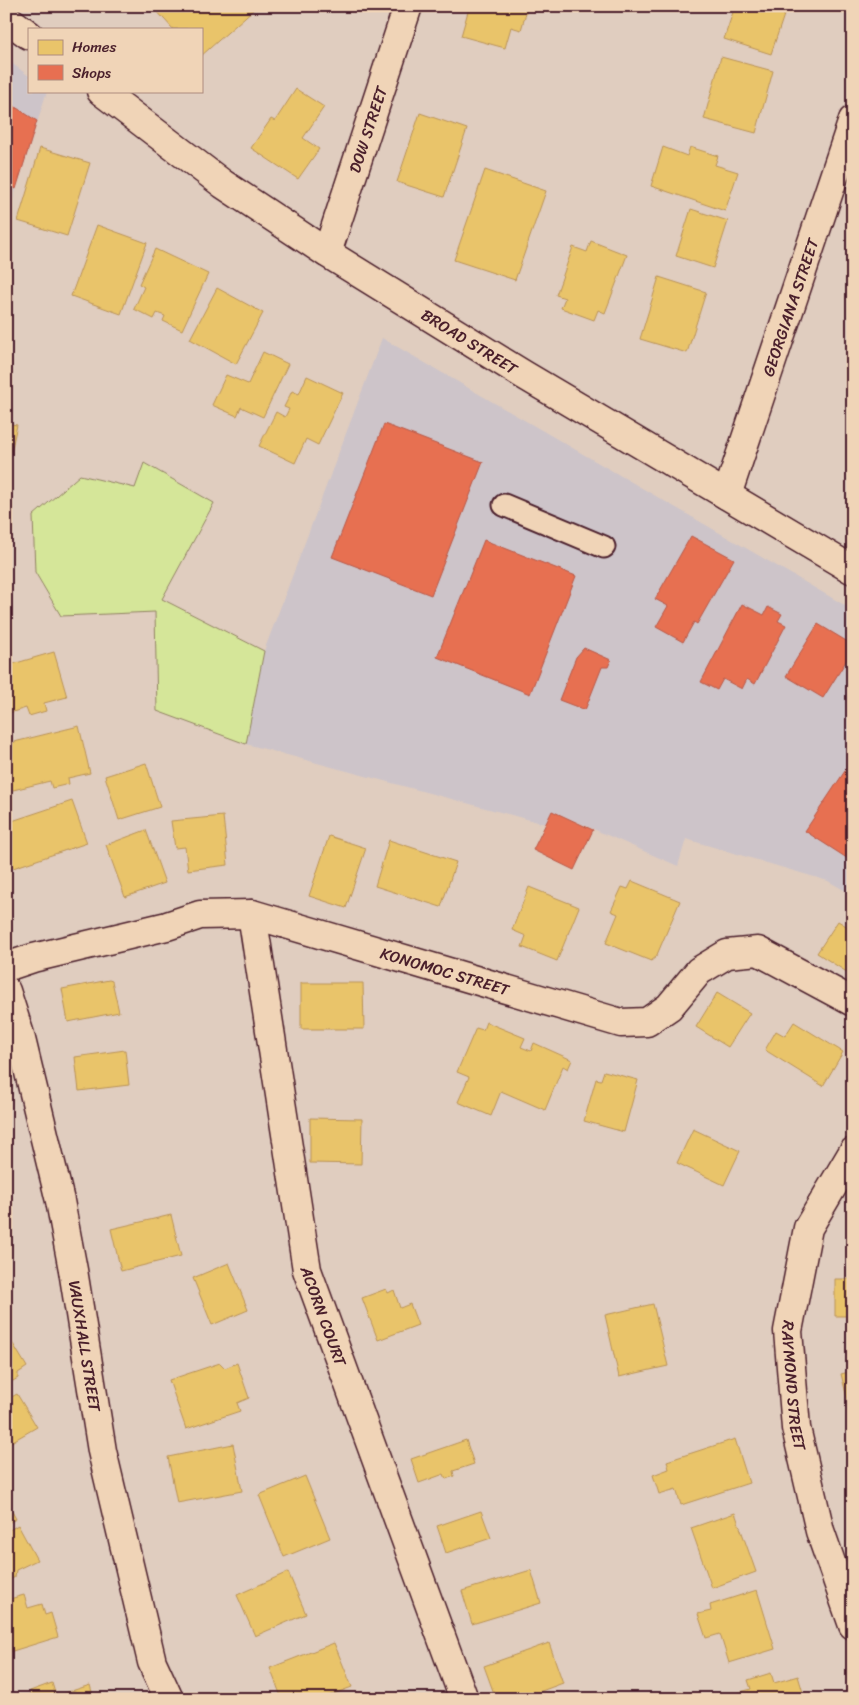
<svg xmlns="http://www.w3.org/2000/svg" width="859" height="1705" font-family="Sriracha,sans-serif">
	<rect width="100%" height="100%" fill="#e0cdbf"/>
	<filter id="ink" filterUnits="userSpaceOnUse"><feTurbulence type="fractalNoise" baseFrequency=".02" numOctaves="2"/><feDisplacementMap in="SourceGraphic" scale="10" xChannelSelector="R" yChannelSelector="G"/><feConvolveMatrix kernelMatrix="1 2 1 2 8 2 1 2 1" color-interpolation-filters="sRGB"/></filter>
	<g filter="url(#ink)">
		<!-- built -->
		<path fill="#cdc4c9" d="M 6,59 L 29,76 L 29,91 L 47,91 L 6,222 Z
			M 382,338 L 853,610 L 853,895 L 828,881 L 686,839 L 678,866 L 552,811 L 545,824 L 246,744 L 264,651 Z"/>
		<!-- green -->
		<path fill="#d5e699" stroke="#908262" d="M 144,463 L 214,503 L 162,599 L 264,651 L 246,744 L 157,711 L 155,612 L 61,616 L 35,572 L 33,516 L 80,475 L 135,488 Z"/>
		<!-- homes -->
		<path fill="#e9c46a" stroke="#b99257" d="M 158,6 L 252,6 L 254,9 L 201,56 L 201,29 L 173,29 L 155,9 Z
			M 475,6 L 528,6 L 521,30 L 511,27 L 505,48 L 461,36 L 469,8 L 475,9 Z
			M 787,6 L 771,54 L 724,39 L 733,12 L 719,6 Z
			M 721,57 L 773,71 L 756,133 L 704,119 Z
			M 296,89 L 324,107 L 303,138 L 319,149 L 298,179 L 251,148 L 271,119 L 275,121 Z
			M 420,113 L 467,129 L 444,197 L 397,182 Z
			M 663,147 L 687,156 L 690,147 L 718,156 L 715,165 L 738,172 L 725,211 L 651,186 Z
			M 40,148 L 90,163 L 67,236 L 18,221 Z
			M 485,170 L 546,191 L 515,280 L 454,260 Z
			M 691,209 L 728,221 L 713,268 L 676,256 Z
			M 97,225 L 147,243 L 121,314 L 71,296 Z
			M 591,241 L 627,255 L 605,313 L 598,310 L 594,320 L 561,308 L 565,298 L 556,295 L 573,247 L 587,252 Z
			M 155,249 L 208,274 L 182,330 L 163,321 L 165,316 L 157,313 L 154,319 L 134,309 L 144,287 L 139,284 Z
			M 659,277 L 706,292 L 687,353 L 640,339 Z
			M 217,288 L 263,313 L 236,364 L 190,339 Z
			M 263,352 L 288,364 L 263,417 L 241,407 L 237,416 L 212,405 L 226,375 L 248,384 Z
			M 307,376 L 343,393 L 318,445 L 306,439 L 295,463 L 259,446 L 276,412 L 285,417 L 289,409 L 284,407 L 292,391 L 299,394 Z
			M 6,423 L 17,425 L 6,475 Z
			M 54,652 L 67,697 L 44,703 L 46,711 L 29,716 L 26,708 L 6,714 L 6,666 Z
			M 79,726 L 90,773 L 68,778 L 69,784 L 52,788 L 50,781 L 9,791 L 6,782 L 6,744 Z
			M 146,763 L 160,807 L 119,820 L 105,776 Z
			M 72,801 L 87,843 L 13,868 L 6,850 L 6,823 Z
			M 223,816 L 228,865 L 188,870 L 185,847 L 175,848 L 171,821 Z
			M 146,830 L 165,883 L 125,897 L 106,845 Z
			M 329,836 L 366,848 L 346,908 L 309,896 Z
			M 389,840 L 456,862 L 441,907 L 375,886 Z
			M 632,881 L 680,901 L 656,957 L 651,961 L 606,943 L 618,914 L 611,911 L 622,887 L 628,889 Z
			M 529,887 L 579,907 L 557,961 L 522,947 L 526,936 L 512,930 Z
			M 838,921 L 853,930 L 853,976 L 817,953 Z
			M 109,980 L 112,981 L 119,1012 L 68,1022 L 62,989 Z
			M 301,983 L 363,983 L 364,1029 L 301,1029 Z
			M 717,993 L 750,1013 L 728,1047 L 696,1027 Z
			M 486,1022 L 525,1038 L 521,1047 L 531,1051 L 534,1043 L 572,1060 L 568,1069 L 563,1066 L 545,1110 L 501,1091 L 491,1116 L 458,1102 L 469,1077 L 457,1072 L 476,1028 L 483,1030 Z
			M 794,1022 L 843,1052 L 823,1086 L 765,1050 L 776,1031 L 785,1036 Z
			M 125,1050 L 129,1085 L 79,1091 L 75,1057 Z
			M 604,1071 L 638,1080 L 624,1132 L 584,1121 L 596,1079 L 601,1080 Z
			M 310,1118 L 362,1119 L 361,1164 L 310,1163 Z
			M 693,1129 L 740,1151 L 724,1185 L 677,1163 Z
			M 171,1215 L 181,1256 L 121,1271 L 111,1229 Z
			M 229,1263 L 248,1310 L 212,1325 L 193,1278 Z
			M 835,1279 L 853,1279 L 853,1316 L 835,1316 Z
			M 386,1289 L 388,1293 L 394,1290 L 400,1308 L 410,1304 L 418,1325 L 378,1340 L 362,1298 Z
			M 653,1304 L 668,1366 L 619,1377 L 605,1315 Z
			M 10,1339 L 27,1367 L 18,1373 L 18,1378 L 6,1385 L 6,1342 Z
			M 220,1363 L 225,1368 L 237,1363 L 249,1398 L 237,1403 L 240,1411 L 186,1429 L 169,1380 Z
			M 853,1371 L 853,1417 L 852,1417 L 841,1374 Z
			M 17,1394 L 37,1427 L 6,1445 L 6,1400 Z
			M 735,1439 L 749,1483 L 681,1505 L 676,1489 L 659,1494 L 653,1475 L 669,1469 L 667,1461 Z
			M 466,1440 L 474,1464 L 453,1471 L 454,1476 L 446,1479 L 444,1474 L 419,1483 L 411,1459 Z
			M 233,1444 L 242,1491 L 177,1503 L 168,1457 Z
			M 305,1476 L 330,1538 L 284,1557 L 259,1495 Z
			M 6,1500 L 16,1519 L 6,1524 Z
			M 481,1511 L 491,1538 L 446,1553 L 437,1526 Z
			M 735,1513 L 756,1572 L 712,1588 L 691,1528 Z
			M 18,1525 L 37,1560 L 16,1570 L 15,1577 L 6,1582 L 6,1532 Z
			M 531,1570 L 541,1603 L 472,1624 L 462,1591 Z
			M 288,1572 L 306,1614 L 255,1636 L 237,1595 Z
			M 757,1590 L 775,1649 L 729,1663 L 720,1634 L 706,1638 L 698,1614 L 711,1611 L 710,1605 Z
			M 24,1595 L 28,1608 L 42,1604 L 45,1615 L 51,1613 L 58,1637 L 6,1653 L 6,1626 L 9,1625 L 6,1616 L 6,1600 Z
			M 334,1643 L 352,1687 L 320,1699 L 282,1699 L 270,1668 Z
			M 549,1643 L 563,1683 L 520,1699 L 496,1699 L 484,1666 Z
			M 771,1673 L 774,1683 L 798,1676 L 805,1699 L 717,1699 L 751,1689 L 748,1680 Z
			M 52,1683 L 56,1696 L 90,1685 L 94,1699 L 32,1699 L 30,1691 Z"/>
		<!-- shops -->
		<path fill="#e76f51" stroke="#b85746" d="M 6,101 L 37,121 L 16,189 L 6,184 Z
			M 384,424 L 483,462 L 431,595 L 332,557 Z
			M 691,536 L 734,559 L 697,624 L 694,622 L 683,642 L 656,627 L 668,606 L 655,599 Z
			M 484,540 L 576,576 L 530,694 L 437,657 Z
			M 742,604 L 764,615 L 768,607 L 782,614 L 778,621 L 786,625 L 755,684 L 747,679 L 742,689 L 723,679 L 717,690 L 701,682 Z
			M 818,624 L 853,645 L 853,650 L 823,698 L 786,676 Z
			M 584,648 L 611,660 L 608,667 L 602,667 L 585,710 L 559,700 L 576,657 Z
			M 853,759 L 853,862 L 805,831 Z
			M 552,811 L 593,830 L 574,870 L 533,850 Z"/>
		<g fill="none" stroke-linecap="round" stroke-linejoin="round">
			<!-- service casing -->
			<g stroke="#4a1f2b" stroke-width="25">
				<path id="service" d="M 504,505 L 604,547"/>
			</g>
			<!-- minor casing -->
			<g stroke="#4a1f2b" stroke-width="31">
				<g id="minor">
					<path id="s1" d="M 327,253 L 408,6"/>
					<path id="s2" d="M 727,495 L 853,120"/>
					<path id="s3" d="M 252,914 L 307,1270 L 464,1699"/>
					<path id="s4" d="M 6,967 L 33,958 L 167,926 L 200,915 L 252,914 L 621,1023 L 647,1022 L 669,1007 L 699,971 L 727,954 L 758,951 L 853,1002"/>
					<path id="s5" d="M 853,1152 L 808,1228 L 788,1331 L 796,1428 L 820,1531 L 853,1625"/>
				</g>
			</g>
			<!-- tertiary casing -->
			<g stroke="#4a1f2b" stroke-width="31">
				<g id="tertiary">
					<path id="s6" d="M 6,991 L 20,1035 L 60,1201 L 73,1270 L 102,1451 L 152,1662 L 169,1699"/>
				</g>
			</g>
			<!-- primary casing -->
			<g stroke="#4a1f2b" stroke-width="31">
				<g id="primary">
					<path d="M 6,18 L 29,35"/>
					<path id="s7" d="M 101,91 L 223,184 L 327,253 L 524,375 L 853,570"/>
				</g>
			</g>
			<!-- service -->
			<use href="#service" stroke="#f0d4b7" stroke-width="21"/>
			<!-- minor -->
			<use href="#minor" stroke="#f0d4b7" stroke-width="28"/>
			<!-- tertiary -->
			<use href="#tertiary" stroke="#f0d4b7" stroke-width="28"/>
			<!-- primary -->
			<use href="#primary" stroke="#f0d4b7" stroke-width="28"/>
		</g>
	</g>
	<g text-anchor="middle" stroke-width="5" stroke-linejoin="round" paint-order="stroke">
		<!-- street labels -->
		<g font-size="16" fill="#4a1f2b" stroke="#f0d4b7">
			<text dy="6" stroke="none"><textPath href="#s1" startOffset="130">DOW STREET</textPath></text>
			<text dy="6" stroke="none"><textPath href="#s2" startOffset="198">GEORGIANA STREET</textPath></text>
			<text dy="6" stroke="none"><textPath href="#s7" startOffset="446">BROAD STREET</textPath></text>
			<text dy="6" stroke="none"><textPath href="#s4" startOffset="454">KONOMOC STREET</textPath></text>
			<text dy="6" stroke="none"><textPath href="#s3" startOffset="409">ACORN COURT</textPath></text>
			<text dy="6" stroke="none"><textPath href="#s6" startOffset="364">VAUXHALL STREET</textPath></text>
			<text dy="6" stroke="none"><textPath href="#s5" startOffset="248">RAYMOND STREET</textPath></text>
		</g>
	</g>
	<!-- margin -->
	<rect width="859" height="1705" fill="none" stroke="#f0d4b7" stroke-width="25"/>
	<rect x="12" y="12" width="834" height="1680" fill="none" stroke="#4a1f2b" stroke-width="2" filter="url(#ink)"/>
	<!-- legend -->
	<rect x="28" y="28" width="175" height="65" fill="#f0d4b7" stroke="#ae8c7f"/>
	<rect x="38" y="40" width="25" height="15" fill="#e9c46a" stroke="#ae8c7f"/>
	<text x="72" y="52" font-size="15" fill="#4a1f2b">Homes</text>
	<rect x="38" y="65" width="25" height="15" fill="#e76f51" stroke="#ae8c7f"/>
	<text x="72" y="78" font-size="15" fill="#4a1f2b">Shops</text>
</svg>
